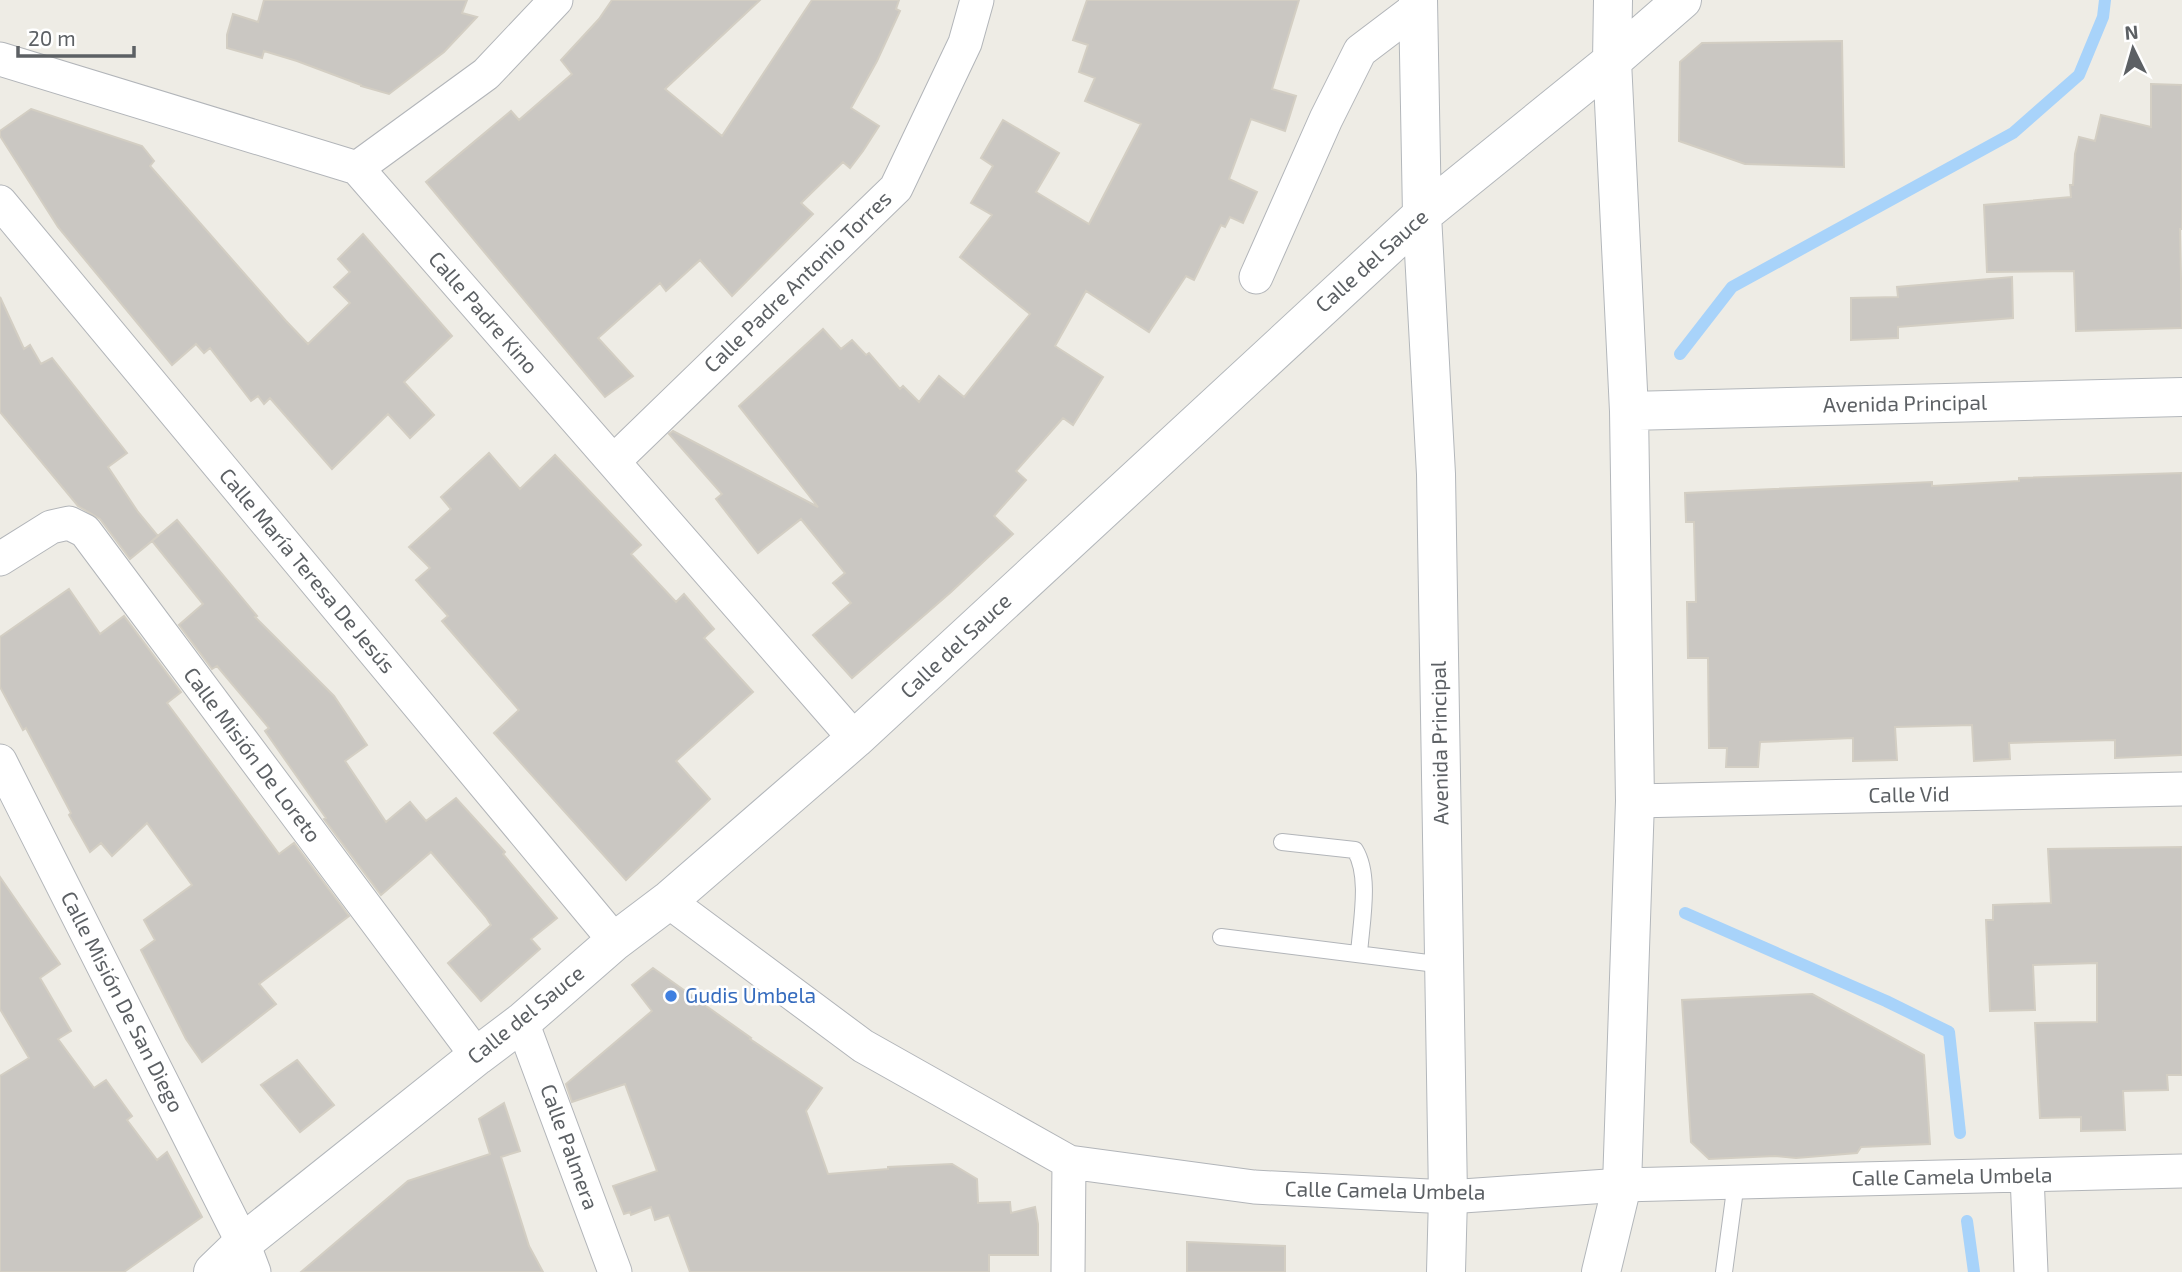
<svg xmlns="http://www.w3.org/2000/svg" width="2182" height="1272" font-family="'Exo 2',sans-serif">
	<rect width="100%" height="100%" fill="#eeece5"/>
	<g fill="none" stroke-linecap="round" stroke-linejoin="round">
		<!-- stream -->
		<path stroke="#a8d3fa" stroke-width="12" d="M 1680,354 L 1732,287 L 2013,133 L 2079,75 L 2103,17 L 2105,0
			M 1685,913 L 1886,1001 L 1949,1032 L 1960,1133
			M 1967,1221 L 1974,1272"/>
	</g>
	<!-- building -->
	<path fill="#cac7c2" stroke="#d3cec3" stroke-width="2" d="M 264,0 L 467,0 L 462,13 L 477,17 L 444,52 L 389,94 L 361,86 L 361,85 L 297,61 L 264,51 L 262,58 L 227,48 L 227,35 L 233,14 L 258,22 Z
		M 612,0 L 760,0 L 665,89 L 722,136 L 812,0 L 899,0 L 896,9 L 900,11 L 877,61 L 851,108 L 879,126 L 863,151 L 850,168 L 843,162 L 801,203 L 813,214 L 732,296 L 700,260 L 666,291 L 660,283 L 598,338 L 633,376 L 605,397 L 426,182 L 511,111 L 519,120 L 572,74 L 561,60 L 599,19 Z
		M 1087,0 L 1299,0 L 1272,89 L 1296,96 L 1285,131 L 1251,119 L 1229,179 L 1257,192 L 1243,223 L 1230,217 L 1225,227 L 1221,225 L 1194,280 L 1186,276 L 1149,332 L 1086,291 L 1055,346 L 1103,377 L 1073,425 L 1063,418 L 1016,471 L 1026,480 L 994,516 L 1013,534 L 951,592 L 852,678 L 813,635 L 851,603 L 833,583 L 845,573 L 801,519 L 758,553 L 716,499 L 722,494 L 669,434 L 673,431 L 818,507 L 739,406 L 823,329 L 841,349 L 852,340 L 866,355 L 869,353 L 900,389 L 903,386 L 919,402 L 939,376 L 964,397 L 1030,314 L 960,257 L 992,215 L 971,203 L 993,166 L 981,158 L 1003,120 L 1059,153 L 1036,192 L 1089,224 L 1141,124 L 1085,101 L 1095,78 L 1079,72 L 1088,45 L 1073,40 Z
		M 1842,41 L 1844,167 L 1745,164 L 1679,141 L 1680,62 L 1702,43 Z
		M 2151,84 L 2182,85 L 2182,229 L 2180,229 L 2182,328 L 2076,331 L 2074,271 L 1987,272 L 1984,205 L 2071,197 L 2070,185 L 2073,185 L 2075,154 L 2079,137 L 2095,141 L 2101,115 L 2151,127 Z
		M 31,109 L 142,146 L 154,161 L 150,166 L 286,321 L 308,344 L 350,303 L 334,287 L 350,272 L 338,259 L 363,234 L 452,336 L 404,382 L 434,415 L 410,438 L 388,414 L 332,469 L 270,398 L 264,404 L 258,396 L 251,401 L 210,348 L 204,353 L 196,344 L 172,365 L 58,227 L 0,136 L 0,131 Z
		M 2012,277 L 2013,318 L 1898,327 L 1898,338 L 1851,340 L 1851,298 L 1898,297 L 1897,287 Z
		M 0,297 L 24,349 L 30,345 L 41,364 L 52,358 L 127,453 L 108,467 L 138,512 L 158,536 L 130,559 L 100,519 L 78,506 L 0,412 Z
		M 489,453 L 520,489 L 555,455 L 641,545 L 631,554 L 676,602 L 684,594 L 714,629 L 704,638 L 753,692 L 676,761 L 710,799 L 626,880 L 494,733 L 519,710 L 442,621 L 448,616 L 416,580 L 430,568 L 409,547 L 451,509 L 441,497 Z
		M 2182,473 L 2182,755 L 2115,758 L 2115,740 L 2009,743 L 2010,759 L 1974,761 L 1972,725 L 1895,727 L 1897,760 L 1853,761 L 1853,738 L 1760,742 L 1758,767 L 1726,767 L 1727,748 L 1709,748 L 1708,658 L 1688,658 L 1687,602 L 1696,602 L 1694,522 L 1686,522 L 1685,493 L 1932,482 L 1932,486 L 2019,481 L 2019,478 Z
		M 177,520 L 257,616 L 255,617 L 334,696 L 367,745 L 345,761 L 386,822 L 410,802 L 426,821 L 456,798 L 505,852 L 503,854 L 557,918 L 531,939 L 540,949 L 481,1001 L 448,963 L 491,925 L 486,917 L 431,852 L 381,895 L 324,819 L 326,818 L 265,731 L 269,728 L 217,666 L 212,669 L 179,625 L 203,604 L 152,541 Z
		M 69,589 L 100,634 L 124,616 L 181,692 L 167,703 L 228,785 L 279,854 L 294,843 L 349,916 L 259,984 L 276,1004 L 202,1062 L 186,1039 L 141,950 L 155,940 L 144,920 L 192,885 L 147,823 L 112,856 L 101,843 L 90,852 L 69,815 L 71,813 L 26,728 L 23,730 L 0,687 L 0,637 Z
		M 2182,847 L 2182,1075 L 2167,1075 L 2168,1090 L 2123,1091 L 2125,1130 L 2081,1131 L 2081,1117 L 2040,1118 L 2035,1023 L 2097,1022 L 2097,963 L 2033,965 L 2035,1010 L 1990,1011 L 1986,920 L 1993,920 L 1993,905 L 2051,903 L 2048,849 Z
		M 0,877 L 60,964 L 40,978 L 71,1031 L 58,1039 L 94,1088 L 106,1080 L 132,1116 L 127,1120 L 157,1160 L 167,1152 L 202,1217 L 124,1272 L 0,1272 L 0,1076 L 29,1058 L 0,1009 Z
		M 653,968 L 751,1038 L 750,1039 L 822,1088 L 806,1111 L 828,1174 L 888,1169 L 888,1167 L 952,1164 L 977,1179 L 978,1203 L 1010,1202 L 1011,1213 L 1035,1207 L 1038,1224 L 1038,1255 L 989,1255 L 989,1272 L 690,1272 L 669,1215 L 655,1220 L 651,1207 L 631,1215 L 630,1212 L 624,1214 L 613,1186 L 657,1171 L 625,1084 L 572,1102 L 566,1084 L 652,1011 L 632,985 Z
		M 1812,994 L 1924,1055 L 1930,1144 L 1861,1147 L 1857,1153 L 1796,1158 L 1775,1156 L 1709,1159 L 1691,1142 L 1682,1000 Z
		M 297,1060 L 334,1105 L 300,1132 L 261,1085 Z
		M 504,1103 L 520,1151 L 501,1157 L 529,1246 L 543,1272 L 301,1272 L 408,1181 L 490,1154 L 479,1119 Z
		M 1187,1242 L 1285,1246 L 1285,1272 L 1187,1272 Z"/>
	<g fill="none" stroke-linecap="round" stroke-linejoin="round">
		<!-- lane casing -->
		<g stroke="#b2b5b9" stroke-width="18">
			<path id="lane" d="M 1282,842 L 1355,850 C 1371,876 1361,923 1359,954
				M 1221,937 L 1444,965
				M 1724,1272 L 1736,1182"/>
		</g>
		<!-- street casing -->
		<g stroke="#b2b5b9" stroke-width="35">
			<path id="street" d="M 0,59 L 357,168 L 855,739
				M 357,168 L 486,74 L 556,0
				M 0,202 L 615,941
				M 1256,277 L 1326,119 L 1360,51 L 1418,7
				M 614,461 L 896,188 L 965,43 L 977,0
				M 0,559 L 51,527 L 69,523 L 85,531 L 477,1056
				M 0,761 L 243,1243 L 254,1272
				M 1635,801 L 2182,789
				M 668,901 L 863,1046 L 1069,1162 L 1254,1187 L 1448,1197 L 1622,1185 L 2182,1171
				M 522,1022 L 615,1272
				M 2027,1175 L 2031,1272
				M 1068,1272 L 1069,1162"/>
		</g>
		<!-- secondary casing -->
		<g stroke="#b3b7bb" stroke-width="40">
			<path id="secondary" d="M 1418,0 L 1422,215 L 1436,474 L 1448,1197 L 1446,1272
				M 1629,411 L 2182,397
				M 213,1272 L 243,1243 L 477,1056 L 522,1022 L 615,941 L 668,901 L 855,739 L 1422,215 L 1612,61 L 1682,0
				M 1601,1272 L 1622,1185 L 1635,801 L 1629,411 L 1612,61 L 1613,0"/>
		</g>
		<!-- lane -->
		<use href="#lane" stroke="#fff" stroke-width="16"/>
		<!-- street -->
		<use href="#street" stroke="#fff" stroke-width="33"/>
		<!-- secondary -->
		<use href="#secondary" stroke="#fff" stroke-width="38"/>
	</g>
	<!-- markers -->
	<circle fill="#3f7fe0" stroke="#fff" stroke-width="2.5" cx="671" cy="996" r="7"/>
	<g text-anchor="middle" stroke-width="5" stroke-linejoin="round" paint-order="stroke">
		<!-- street labels -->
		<g font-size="21" fill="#5c6064" stroke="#fff">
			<text transform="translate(1372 261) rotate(-42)" y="7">Calle del Sauce</text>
			<text transform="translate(798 282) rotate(-44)" y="7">Calle Padre Antonio Torres</text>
			<text transform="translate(483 313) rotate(49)" y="7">Calle Padre Kino</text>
			<text transform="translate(1905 404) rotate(-1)" y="7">Avenida Principal</text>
			<text transform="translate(307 571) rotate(50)" y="7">Calle María Teresa De Jesús</text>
			<text transform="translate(956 646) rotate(-43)" y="7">Calle del Sauce</text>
			<text transform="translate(1440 743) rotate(-91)" y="7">Avenida Principal</text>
			<text transform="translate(252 755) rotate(53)" y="7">Calle Misión De Loreto</text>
			<text transform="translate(1909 795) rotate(-1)" y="7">Calle Vid</text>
			<text transform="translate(122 1002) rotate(63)" y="7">Calle Misión De San Diego</text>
			<text transform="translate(526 1015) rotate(-39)" y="7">Calle del Sauce</text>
			<text transform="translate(569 1147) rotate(70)" y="7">Calle Palmera</text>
			<text transform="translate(1952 1177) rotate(-1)" y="7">Calle Camela Umbela</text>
			<text transform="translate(1385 1191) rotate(1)" y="7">Calle Camela Umbela</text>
		</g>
		<!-- shop labels -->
		<g font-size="21" fill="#366cbe" stroke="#fff" text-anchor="start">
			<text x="685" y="1003">Gudis Umbela</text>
		</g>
	</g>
	<!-- north arrow -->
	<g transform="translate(2133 49) rotate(355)" stroke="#ffffff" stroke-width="5" paint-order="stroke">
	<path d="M0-5L12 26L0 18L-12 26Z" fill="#5c6064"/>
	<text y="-10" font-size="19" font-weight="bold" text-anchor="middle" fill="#5c6064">N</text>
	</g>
	<!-- scale -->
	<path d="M18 46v10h116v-10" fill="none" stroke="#5c6064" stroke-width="3.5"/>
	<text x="28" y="46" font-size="21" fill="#5c6064" stroke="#ffffff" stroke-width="5" paint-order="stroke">20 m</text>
</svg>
